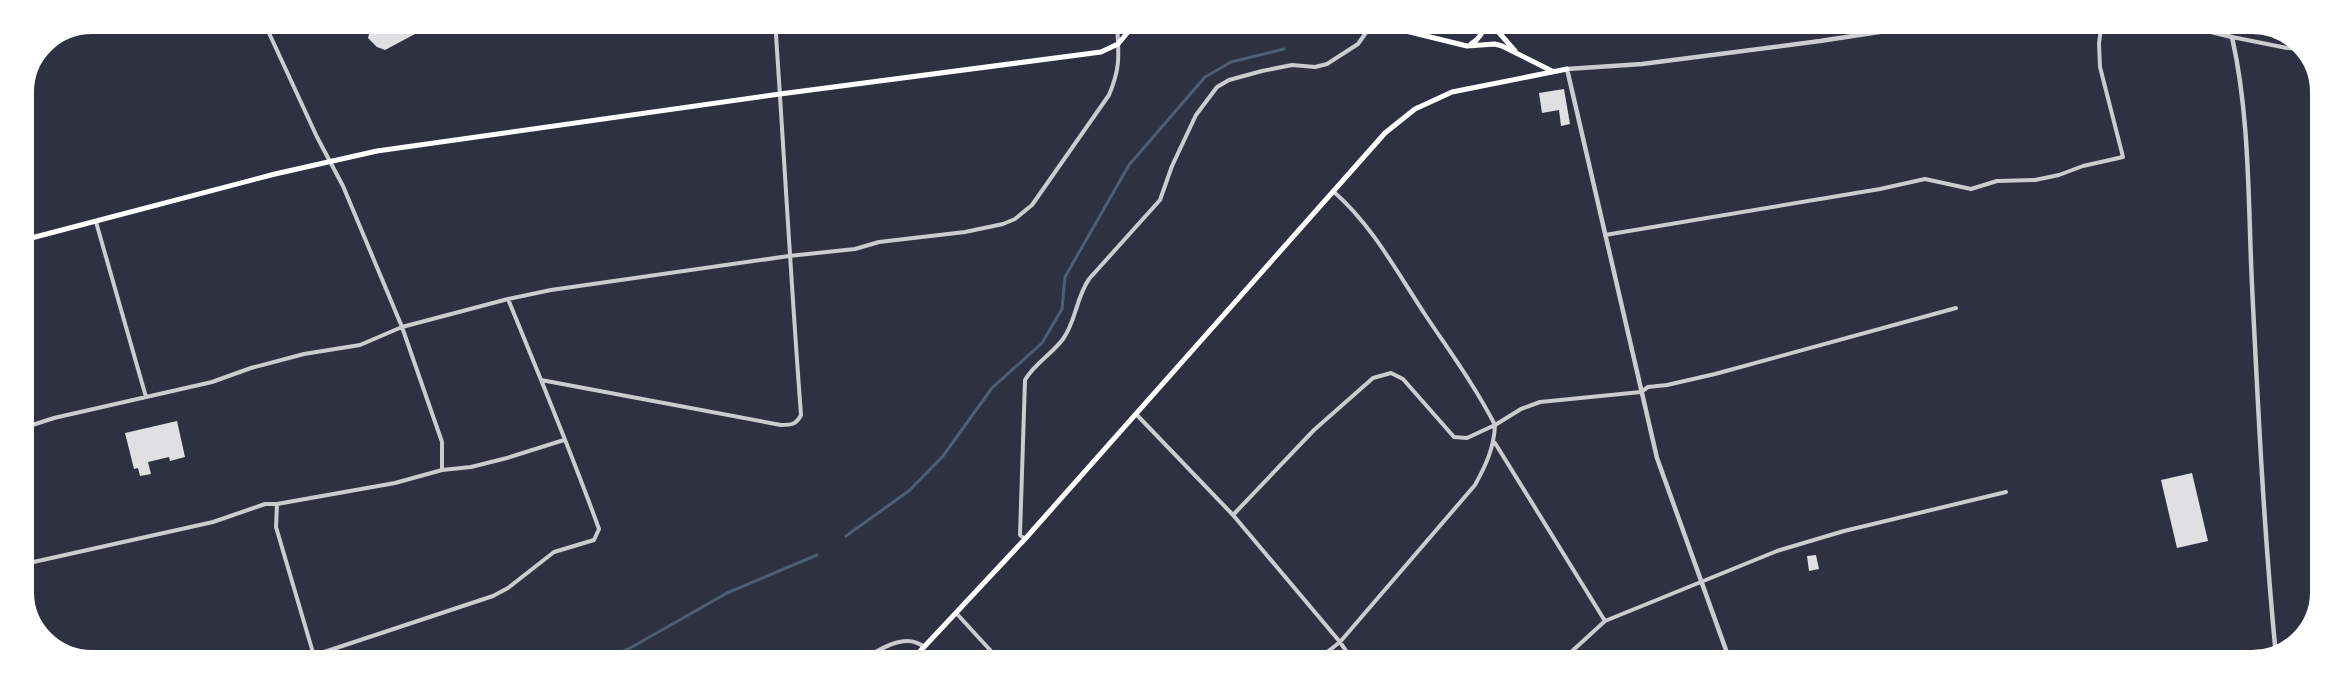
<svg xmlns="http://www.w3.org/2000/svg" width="2344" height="684" font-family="Montserrat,sans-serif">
	<rect width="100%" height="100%" fill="#2d3142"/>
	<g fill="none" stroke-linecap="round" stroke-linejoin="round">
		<!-- stream -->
		<path stroke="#4f5d75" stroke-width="3" d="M 846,536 L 910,490 L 943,456 L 992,388 L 1042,343 L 1062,309 L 1065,277 L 1129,165 L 1205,77 L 1231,62 L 1284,49
			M 598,663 L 632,647 L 727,593 L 817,555"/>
	</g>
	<!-- building -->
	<path fill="#e0e0e3" d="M 377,20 L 416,20 L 418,24 L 412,27 L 415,34 L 385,50 L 377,47 L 368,38 L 372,22 Z
		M 1564,89 L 1570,124 L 1561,126 L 1559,110 L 1542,113 L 1539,93 Z
		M 177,421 L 185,457 L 170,461 L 169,457 L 148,462 L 151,474 L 140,476 L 138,468 L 134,469 L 125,433 Z
		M 2192,473 L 2208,541 L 2177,548 L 2161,480 Z
		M 1816,555 L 1819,569 L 1809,571 L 1807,556 Z"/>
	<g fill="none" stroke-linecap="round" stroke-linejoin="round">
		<!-- minor -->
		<path stroke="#caccd0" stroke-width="4" d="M 263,20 L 317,137 L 343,186 L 402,327 L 442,442 L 442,470
			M 76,26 L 108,20
			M 2232,37 L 2287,48 L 2309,49
			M 96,222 L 146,397
			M 1605,235 L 1880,189 L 1925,179 L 1971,189 L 1997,181 L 2035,180 L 2059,175 L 2083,166 L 2123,157 L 2100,67 L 2099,43 L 2102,22
			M 541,380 L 781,425 C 791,425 796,425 801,415 C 791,283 784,152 775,20
			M 1136,414 L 1233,515 L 1340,642 L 1355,664
			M 20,429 L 54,418 L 212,382 L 251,368 L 304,354 L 360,345 L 402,327 L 508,299 L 551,290 L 789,256 L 855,249 L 879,242 L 965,232 L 1003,224 L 1015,219 L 1032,205 L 1109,95 C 1122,64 1118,52 1117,21
			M 1495,443 L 1605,621
			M 277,504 L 276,527 L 314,656
			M 1233,515 L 1314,430 L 1373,378 L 1391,373 L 1403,379 L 1454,437 L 1467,438 L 1495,425 C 1475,386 1450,352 1426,316 C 1398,274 1373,226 1334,192
			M 1025,539 L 1020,535 L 1025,380 C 1034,364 1052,354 1063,339 C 1076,321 1076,298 1089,279 L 1160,200 L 1172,166 L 1196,115 L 1217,87 L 1229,80 L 1262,71 L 1292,65 L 1315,67 L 1327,64 L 1358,44 L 1372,24
			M 20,565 L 213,522 L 265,504 L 277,504 L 395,483 L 442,470 L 471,467 L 507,458 L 564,440
			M 957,614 L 1002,663
			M 294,662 L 493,596 L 508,588 L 554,552 L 594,540 L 599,529 C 571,451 539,375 508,299
			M 856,663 C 875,653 904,630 924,647
			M 1313,663 L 1340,642 L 1475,485 C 1486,465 1494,448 1495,425 L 1521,409 L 1540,402 L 1641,392 L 1648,387 L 1667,385 L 1715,374 L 1956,308
			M 1558,664 L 1605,621 L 1777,551 L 1844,531 L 2006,492"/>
		<!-- tertiary -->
		<path stroke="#caccd0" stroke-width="4.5" d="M 2171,22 L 2232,37 C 2250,117 2248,202 2252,285 C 2258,408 2264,533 2276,656
			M 1731,664 L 1657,458 L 1567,69 L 1642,64 L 1820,41 L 1945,22"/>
		<!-- secondary -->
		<path stroke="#fff" stroke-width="5" d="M 1365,21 L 1467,46 L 1495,44 L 1502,46 L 1552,71
			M 1489,21 L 1515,51
			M 1471,44 C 1480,39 1484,31 1486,21
			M 20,241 L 275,174 L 377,151 L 780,94 L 1101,52 L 1118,44 L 1137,21
			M 909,663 L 1025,539 L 1385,133 L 1415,109 L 1452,92 L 1567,69"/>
	</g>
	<!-- crop -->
	<path d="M0 0H2344V684H0ZM92 30H2252A62 62 0 0 1 2314 92V592A62 62 0 0 1 2252 654H92A62 62 0 0 1 30 592V92A62 62 0 0 1 92 30Z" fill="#fff" fill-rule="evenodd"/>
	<path fill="none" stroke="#fff" stroke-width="8" d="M92 30H2252A62 62 0 0 1 2314 92V592A62 62 0 0 1 2252 654H92A62 62 0 0 1 30 592V92A62 62 0 0 1 92 30Z"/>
</svg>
